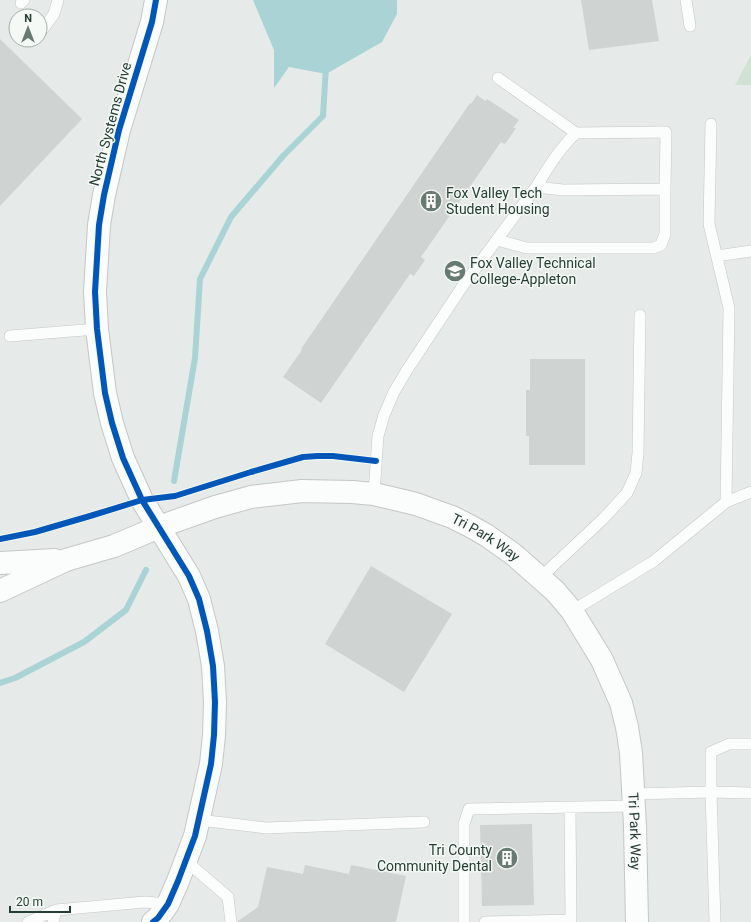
<svg xmlns="http://www.w3.org/2000/svg" width="751" height="922" font-family="Roboto,sans-serif">
	<rect width="100%" height="100%" fill="#e6eae8"/>
	<!-- green -->
	<path fill="#d1e2d4" d="M 751,55 L 751,85 L 735,85 Z"/>
	<!-- water -->
	<path fill="#aad3d5" d="M 253,0 L 397,0 L 397,14 L 382,42 L 326,74 L 289,67 L 274,88 L 274,50 Z"/>
	<g fill="none" stroke-linecap="round" stroke-linejoin="round">
		<!-- stream -->
		<path stroke="#aad3d5" stroke-width="6" d="M 174,481 L 195,358 L 200,279 L 231,217 L 283,156 L 323,116 L 326,66
			M 0,683 L 15,678 L 84,642 L 126,610 L 146,570"/>
	</g>
	<!-- building -->
	<path fill="#cfd3d1" d="M 581,0 L 652,0 L 659,41 L 589,50 Z
		M 0,39 L 82,119 L 0,206 Z
		M 477,95 L 485,101 L 487,99 L 519,120 L 513,128 L 516,128 L 505,144 L 501,142 L 421,257 L 425,260 L 414,276 L 410,274 L 321,403 L 283,377 L 302,350 L 301,349 L 470,103 L 471,104 Z
		M 530,359 L 585,359 L 585,465 L 529,465 L 529,436 L 526,436 L 526,390 L 530,390 Z
		M 371,566 L 452,614 L 404,692 L 325,644 Z
		M 532,824 L 534,905 L 482,906 L 480,825 Z
		M 305,865 L 349,874 L 351,865 L 406,876 L 396,922 L 238,922 L 238,921 L 258,907 L 267,867 L 303,874 Z"/>
	<g fill="none" stroke-linecap="round" stroke-linejoin="round">
		<!-- lane casing -->
		<g stroke="#c3c7c5" stroke-width="12">
			<path id="lane" d="M 686,0 L 690,26
				M 21,3 L 24,0
				M 40,33 L 54,14 L 58,0
				M 498,78 L 576,133
				M 497,240 L 527,248 L 653,248 L 661,245 L 665,234 L 665,189
				M 717,256 L 751,251
				M 10,336 L 97,329
				M 374,494 L 378,436 L 384,415 L 394,392 L 407,370 L 464,284 L 536,187 L 563,190 L 665,189 L 666,132 L 576,133 C 559,149 548,168 536,187
				M 726,502 L 751,492
				M 540,578 L 603,519 L 627,493 L 636,473 L 638,453 L 640,315
				M 572,611 L 654,561 L 726,502 L 729,308 L 709,224 L 711,124
				M 633,794 L 711,792 L 751,793
				M 199,820 L 266,828 L 424,822
				M 186,861 L 228,897 L 231,922
				M 28,922 L 56,910
				M 53,922 L 56,910 L 145,902 L 168,904
				M 464,922 L 464,824 L 469,809 L 634,806
				M 485,922 L 571,920 L 570,808
				M 715,922 L 711,792 L 711,752 L 729,744 L 751,744"/>
		</g>
		<!-- street casing -->
		<g stroke="#c3c7c5" stroke-width="24">
			<g id="street">
				<path d="M 0,563 L 55,560"/>
				<path id="s1" d="M 0,591 L 66,560 L 114,546 L 159,527 L 215,507 L 251,497 L 302,491 L 352,492 L 374,494 L 416,504 L 452,517 L 470,526 L 486,535 L 513,554 L 555,591 L 572,611 L 602,660 L 621,703 L 627,727 L 631,753 L 635,826 L 637,922"/>
				<path d="M 153,922 L 158,918 L 168,904 L 178,881 L 195,836 L 211,764 L 214,735 L 215,702 L 213,666 L 207,631 L 199,599 L 189,576 L 142,500 L 123,458 L 112,423 L 105,393 L 97,329 L 95,292 L 99,225 L 104,195 L 119,130 L 152,22 L 156,0"/>
			</g>
		</g>
		<!-- lane -->
		<use href="#lane" stroke="#fbfcfc" stroke-width="11"/>
		<!-- street -->
		<use href="#street" stroke="#fbfcfc" stroke-width="22"/>
		<!-- cycleway casing -->
		<g stroke="#f4f9f6" stroke-width="8">
			<path id="cycleway" d="M 0,539 L 35,532 L 90,516 L 142,500 L 175,496 L 251,472 L 303,457 L 317,456 L 333,456 L 376,461
				M 153,922 L 158,918 L 168,904 L 178,881 L 195,836 L 211,764 L 214,735 L 215,702 L 213,666 L 207,631 L 199,599 L 189,576 L 142,500 L 123,458 L 112,423 L 105,393 L 97,329 L 95,292 L 99,225 L 104,195 L 119,130 L 152,22 L 156,0"/>
		</g>
		<!-- cycleway -->
		<use href="#cycleway" stroke="#0057b8" stroke-width="6"/>
	</g>
	<!-- icons -->
	<defs>
		<g id="building-disc" transform="scale(1.15)"><circle r="9.5" fill="#697a73" stroke="#f4f9f6"/><path d="M-4-6H4V6H1V3H-1V6H-4ZM-2.5-4.3h1.7v1.8h-1.7ZM.8-4.3h1.7v1.8H.8ZM-2.5-1h1.7V.8h-1.7ZM.8-1h1.7V.8H.8Z" fill="#fff"/></g>
		<g id="university-disc" transform="scale(1.15)"><circle r="9.5" fill="#697a73" stroke="#f4f9f6"/><path d="M0-5L7-2L0 1L-7-2ZM-4 1L0 2.5L4 1V4Q0 6-4 4Z" fill="#fff"/></g>
	</defs>
	<g fill-rule="evenodd">
		<use href="#building-disc" x="431" y="201"/>
		<use href="#university-disc" x="455" y="271"/>
		<use href="#building-disc" x="507" y="858"/>
	</g>
	<g text-anchor="middle" stroke-width="3" stroke-linejoin="round" paint-order="stroke">
		<!-- street labels -->
		<g font-size="14" fill="#253d34" stroke="#f4f9f6">
			<text transform="translate(110 124) rotate(-75)" y="5">North Systems Drive</text>
			<text dy="5" stroke="none"><textPath href="#s1" startOffset="513">Tri Park Way</textPath></text>
			<text dy="5" stroke="none"><textPath href="#s1" startOffset="861">Tri Park Way</textPath></text>
		</g>
		<!-- poi labels -->
		<g font-size="14" fill="#253d34" stroke="#f4f9f6" text-anchor="start">
			<text x="446" y="198">Fox Valley Tech<tspan x="446" dy="16">Student Housing</tspan></text>
			<text x="470" y="268">Fox Valley Technical<tspan x="470" dy="16">College-Appleton</tspan></text>
			<text x="492" y="855" text-anchor="end">Tri County<tspan x="492" dy="16">Community Dental</tspan></text>
		</g>
	</g>
	<!-- north arrow -->
	<g transform="translate(28 28)"><circle r="19" fill="#f4f9f6" stroke="#a1aea8"/>
	<path d="M0-3L7 15L0 10L-7 15Z" fill="#697a73"/>
	<text y="-6" font-size="11" font-weight="bold" text-anchor="middle" fill="#253d34">N</text>
	</g>
	<!-- scale -->
	<path d="M10 906v6h60v-6" fill="none" stroke="#253d34" stroke-width="2"/>
	<text x="16" y="906" font-size="12" fill="#253d34" stroke="#f4f9f6" stroke-width="3" paint-order="stroke">20 m</text>
</svg>
